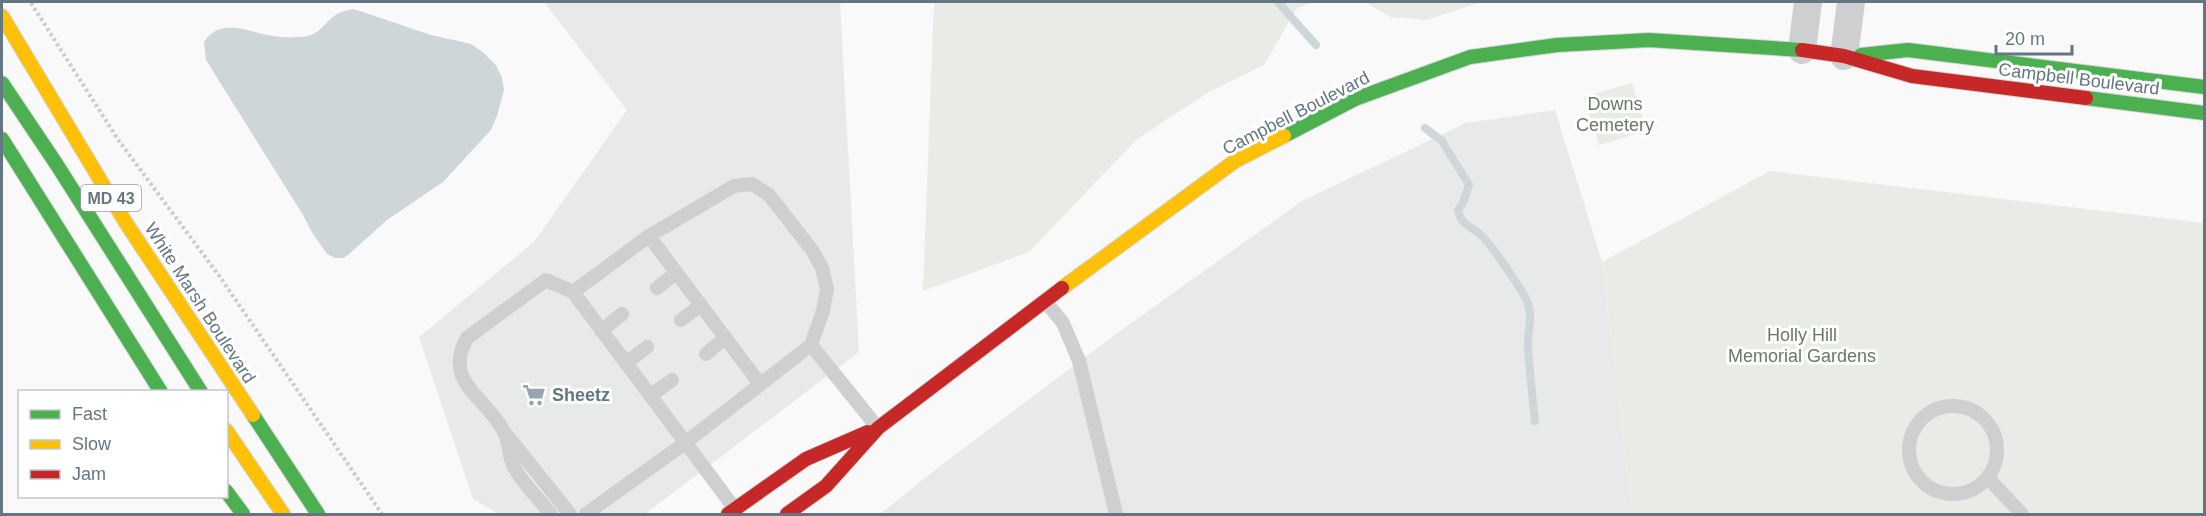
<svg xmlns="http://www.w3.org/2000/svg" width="2206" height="516" font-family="Helvetica,sans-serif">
	<rect width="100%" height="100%" fill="#f9f9f9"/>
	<!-- built -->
	<path fill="#e8e9e9" d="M 544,2 L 840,2 L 859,352 L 645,514 L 499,514 L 473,499 L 419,337 L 534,242 L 627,110 Z
		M 1555,110 L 1602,262 L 1632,514 L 880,514 L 944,463 L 1116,334 L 1302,201 L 1466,123 Z"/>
	<!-- green -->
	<path fill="#e8ebe6" d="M 934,2 L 1313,2 L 1297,8 L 1264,65 L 1209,92 L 1137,139 L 1029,252 L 923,291 Z
		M 1365,2 L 1481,2 L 1427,20 L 1390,17 Z
		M 1632,83 L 1646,131 L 1599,145 L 1584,97 Z
		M 1770,171 L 2204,223 L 2204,514 L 1632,514 L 1602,262 Z"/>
	<!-- water -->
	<path fill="#ced6d9" d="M 354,9 L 431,35 L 471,44 L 484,53 L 496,65 L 502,78 L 504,90 L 497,116 L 491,130 L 443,182 L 387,220 L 348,255 L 343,258 L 335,258 L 327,254 L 313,234 L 303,215 L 206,60 L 204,42 C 220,18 244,30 267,35 C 277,37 289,38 299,37 C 321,36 321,25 337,14 C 342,11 349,10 354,9 Z"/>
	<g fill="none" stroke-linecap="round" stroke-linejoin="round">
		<!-- stream -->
		<path stroke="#ced6d9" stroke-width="8" d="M 1278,2 L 1316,45
			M 1425,128 L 1442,141 L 1469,185 L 1463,203 L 1458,210 C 1461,226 1472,226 1482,236 C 1493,247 1517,283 1525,297 C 1535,316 1527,329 1528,347 C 1530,372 1532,396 1535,421"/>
		<!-- fast casing -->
		<g stroke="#d5d6d7" stroke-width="16">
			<path id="fast" d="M 1861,55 L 1908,50 L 2204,87
				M 2,83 L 57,165 L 201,392
				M 2086,98 L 2204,113
				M 1284,136 L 1355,99 L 1470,57 L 1557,45 L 1649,40 L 1802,50
				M 2,139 L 161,392
				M 253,415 L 318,514
				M 226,491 L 243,514"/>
		</g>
		<!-- slow casing -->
		<g stroke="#d5d6d7" stroke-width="16">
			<path id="slow" d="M 2,16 L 126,223 L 253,415
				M 1062,288 L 1235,161 L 1284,136
				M 226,430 L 283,514"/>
		</g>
		<!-- jam casing -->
		<g stroke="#d5d6d7" stroke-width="16">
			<path id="jam" d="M 1802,50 L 1844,56 L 1912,76 L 2086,98
				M 728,514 L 806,459 L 868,432
				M 787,514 L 826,486 L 878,428 L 1062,288"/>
		</g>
		<!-- path -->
		<path stroke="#cbcccd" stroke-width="4" stroke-dasharray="3 3" stroke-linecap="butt" d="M 31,3 L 119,141 L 220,277 L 382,514"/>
		<!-- lane -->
		<path stroke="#cecfd0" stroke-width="14" d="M 649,236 L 760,384
			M 657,288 L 676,273
			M 1045,301 L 1063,323 L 1079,361 L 1116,514
			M 681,320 L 701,305
			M 601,331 L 622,314
			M 706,354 L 725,338
			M 626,363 L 647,347
			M 650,396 L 672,380
			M1909 450a44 44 0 1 1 88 0a44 44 0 1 1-88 0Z
			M 506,434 L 570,514
			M 1988,478 L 2022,514
			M 735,509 L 573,292 L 649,236 L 734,186 L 752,184 L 769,195 L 812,250 L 822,268 L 827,289 L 823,311 L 811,345 L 878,428
			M 551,514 C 539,499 523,484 514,467 C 508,456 510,442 504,432 C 487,397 442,383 467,338 L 546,280 L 573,292
			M 586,514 L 685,443 L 811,345"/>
		<!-- street -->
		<path stroke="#cecfd0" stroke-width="28" d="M 1802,50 L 1808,2
			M 1844,56 L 1851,2"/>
		<!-- fast -->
		<use href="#fast" stroke="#4caf50" stroke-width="14"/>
		<!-- slow -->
		<use href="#slow" stroke="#ffc107" stroke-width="14"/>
		<!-- jam -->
		<use href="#jam" stroke="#c62828" stroke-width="14"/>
	</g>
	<!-- icons -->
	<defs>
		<g id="supermarket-bare" transform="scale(1.8)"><path d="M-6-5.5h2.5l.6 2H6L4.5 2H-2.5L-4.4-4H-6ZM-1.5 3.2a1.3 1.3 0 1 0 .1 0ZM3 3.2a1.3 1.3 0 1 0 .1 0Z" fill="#99a4ac" stroke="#fff" stroke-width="2.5" paint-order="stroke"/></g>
	</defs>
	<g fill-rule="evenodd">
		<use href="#supermarket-bare" x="534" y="395"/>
	</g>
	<g text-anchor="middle" stroke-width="6" stroke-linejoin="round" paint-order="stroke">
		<!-- shield labels -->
		<rect fill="#fff" stroke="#939fa8" stroke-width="1.5" x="81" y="185" width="60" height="26" rx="4.5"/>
		<g font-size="16" font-weight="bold" fill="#657683">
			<text x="111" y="204">MD 43</text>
		</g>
		<!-- street labels -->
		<g font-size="18" fill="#657683" stroke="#fff">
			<text transform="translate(2079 79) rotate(7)" y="6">Campbell Boulevard</text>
			<text transform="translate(1296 113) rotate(-27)" y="6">Campbell Boulevard</text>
			<text transform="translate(200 303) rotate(57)" y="6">White Marsh Boulevard</text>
		</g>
		<!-- park labels -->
		<g font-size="18" fill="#687a64" stroke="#fff">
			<text x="1615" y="110">Downs<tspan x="1615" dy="21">Cemetery</tspan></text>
			<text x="1802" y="341">Holly Hill<tspan x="1802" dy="21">Memorial Gardens</tspan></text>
		</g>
		<!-- poi labels -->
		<g font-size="18" font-weight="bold" fill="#657683" stroke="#fff" text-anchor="start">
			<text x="552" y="401">Sheetz</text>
		</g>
	</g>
	<!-- border -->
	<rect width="2206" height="516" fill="none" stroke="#657683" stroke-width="6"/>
	<!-- legend -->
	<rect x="18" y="390" width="210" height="108" fill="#ffffff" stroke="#c1c8cd" stroke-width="1.5"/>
	<rect x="30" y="410" width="30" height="9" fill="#4caf50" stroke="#c1c8cd" stroke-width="1.5"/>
	<text x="72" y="420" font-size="18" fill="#657683">Fast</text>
	<rect x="30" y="440" width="30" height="9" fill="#ffc107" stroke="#c1c8cd" stroke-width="1.5"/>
	<text x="72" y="450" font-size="18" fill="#657683">Slow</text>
	<rect x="30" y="470" width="30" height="9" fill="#c62828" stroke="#c1c8cd" stroke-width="1.5"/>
	<text x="72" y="480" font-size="18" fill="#657683">Jam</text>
	<!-- scale -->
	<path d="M1996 45v9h76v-9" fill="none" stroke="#657683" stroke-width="3"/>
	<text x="2005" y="45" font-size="18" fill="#657683" stroke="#ffffff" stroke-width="4.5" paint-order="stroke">20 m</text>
</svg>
